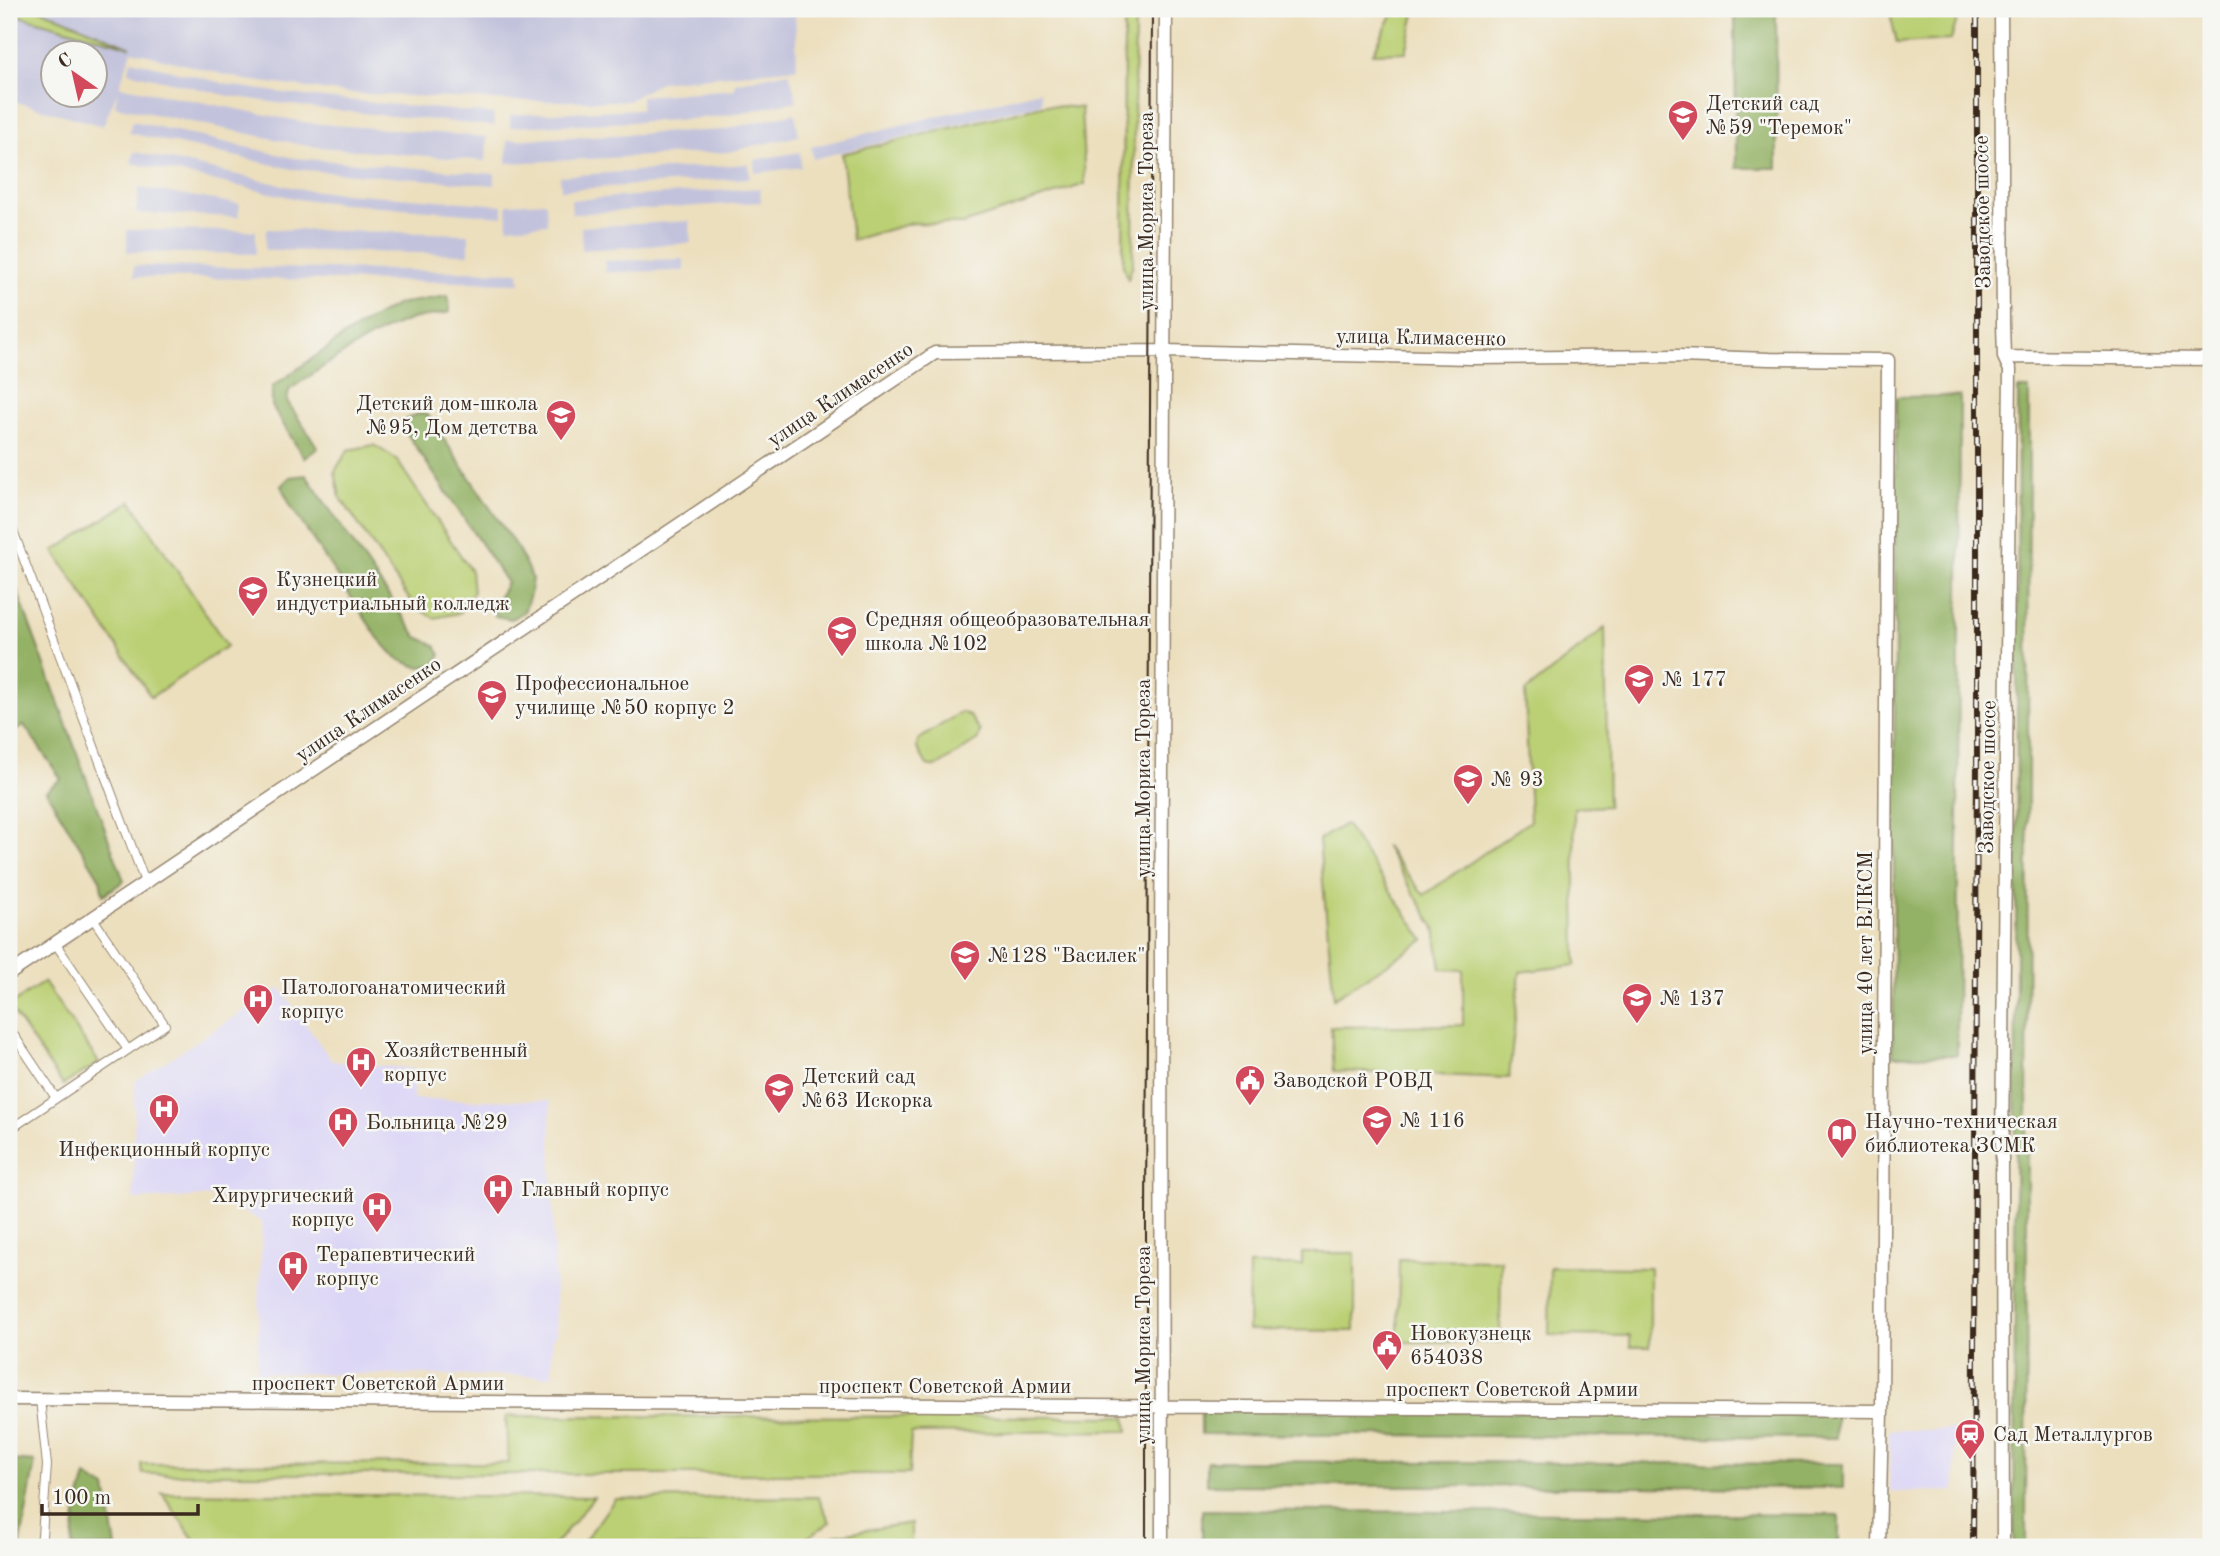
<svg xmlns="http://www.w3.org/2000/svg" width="2220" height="1556" font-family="'Old Standard TT',serif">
	<rect width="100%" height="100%" fill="#f6f6f2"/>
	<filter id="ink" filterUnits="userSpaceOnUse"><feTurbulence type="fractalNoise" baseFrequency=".0143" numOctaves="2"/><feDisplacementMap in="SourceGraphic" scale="14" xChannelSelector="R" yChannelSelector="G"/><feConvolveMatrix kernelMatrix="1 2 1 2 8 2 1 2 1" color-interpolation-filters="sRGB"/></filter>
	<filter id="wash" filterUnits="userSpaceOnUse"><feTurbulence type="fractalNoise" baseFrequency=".00686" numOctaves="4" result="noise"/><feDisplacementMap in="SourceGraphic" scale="28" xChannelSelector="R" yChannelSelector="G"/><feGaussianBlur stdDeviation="1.57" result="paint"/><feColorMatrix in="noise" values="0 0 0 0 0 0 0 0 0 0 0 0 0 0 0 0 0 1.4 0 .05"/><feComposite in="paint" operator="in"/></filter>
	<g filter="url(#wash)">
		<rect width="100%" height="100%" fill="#ecdfbe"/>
		<!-- built -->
		<path fill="#dcd6f6" d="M 280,988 L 332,1061 L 415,1069 L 413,1099 L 550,1101 L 556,1336 L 552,1337 L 552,1376 L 257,1373 L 262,1222 L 216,1196 L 133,1200 L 135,1081 Z
			M 1889,1430 L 1954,1430 L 1955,1491 L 1890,1492 Z"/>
		<!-- industrial -->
		<path fill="#c2c2dc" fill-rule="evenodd" d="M 9,9 L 795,9 L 797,68 L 660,82 L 628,101 L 516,101 L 347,93 L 246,80 L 132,51 L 119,86 L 308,123 L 487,137 L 486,161 L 308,146 L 115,106 L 118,90 L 103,126 L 9,100 ZM 52,52 L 94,52 L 94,94 L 52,94 Z
			M 131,60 L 234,86 L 313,97 L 493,114 L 494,126 L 312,108 L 230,96 L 128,72 Z
			M 789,72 L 797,101 L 724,116 L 679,120 L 510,127 L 510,115 L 641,109 L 641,96 L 735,89 L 735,83 Z
			M 1040,91 L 1042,103 L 813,159 L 811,147 Z
			M 795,113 L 799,136 L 728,152 L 507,163 L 507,140 L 723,130 Z
			M 132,121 L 294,158 L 495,174 L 495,185 L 292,169 L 129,133 Z
			M 134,152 L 305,190 L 503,205 L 503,216 L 303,200 L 131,163 Z
			M 800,152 L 801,167 L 755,173 L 754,160 Z
			M 749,164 L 750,178 L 561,190 L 560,176 Z
			M 139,188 L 240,204 L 238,217 L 136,213 Z
			M 760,188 L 761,202 L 572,214 L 571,200 Z
			M 546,202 L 547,224 L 508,227 L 507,204 Z
			M 690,221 L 691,243 L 582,250 L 581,227 Z
			M 266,229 L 469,234 L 469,254 L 265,250 Z
			M 127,230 L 256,231 L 256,254 L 127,252 Z
			M 684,259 L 684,271 L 605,272 L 605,261 Z
			M 134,266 L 519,272 L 520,283 L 134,277 Z"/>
		<!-- green -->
		<path fill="#bbd074" stroke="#7b7d49" stroke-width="2" d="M 9,9 L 40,9 L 131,47 L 9,13 Z
			M 1124,9 L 1135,9 L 1133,264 L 1128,279 L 1123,266 Z
			M 1395,9 L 1416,9 L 1406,52 L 1373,53 Z
			M 1889,9 L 1960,9 L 1951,40 L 1897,43 Z
			M 1046,105 L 1081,108 L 1085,184 L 963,224 L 912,223 L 852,240 L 842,154 Z
			M 374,445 L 396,459 L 471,571 L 473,592 L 459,613 L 434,618 L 414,606 L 340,497 L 335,471 L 348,450 Z
			M 131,501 L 227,646 L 151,697 L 54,551 Z
			M 1605,628 L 1608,806 L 1574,808 L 1576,965 L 1520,972 L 1509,1078 L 1334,1071 L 1331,1027 L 1463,1025 L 1463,970 L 1441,969 L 1435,928 L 1385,846 L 1424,895 L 1530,821 L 1525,692 Z
			M 961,712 L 969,715 L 980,731 L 978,740 L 936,767 L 927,765 L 917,748 L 918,740 Z
			M 1345,824 L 1424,940 L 1334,998 L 1319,840 Z
			M 44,982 L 99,1063 L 63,1085 L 9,1006 Z
			M 1302,1253 L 1355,1253 L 1355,1331 L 1248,1330 L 1249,1265 L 1302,1265 Z
			M 1399,1259 L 1501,1260 L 1500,1342 L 1398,1342 Z
			M 1550,1267 L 1650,1268 L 1650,1347 L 1630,1347 L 1630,1336 L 1549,1335 Z
			M 506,1416 L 1126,1417 L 1128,1431 L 911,1433 L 909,1474 L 142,1474 L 141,1464 L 508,1463 Z
			M 162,1493 L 594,1497 L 553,1547 L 199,1547 Z
			M 818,1497 L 830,1522 L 794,1547 L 580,1547 L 615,1499 Z
			M 911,1523 L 911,1547 L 816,1547 L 834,1535 Z"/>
		<!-- forest -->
		<path fill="#94b266" stroke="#686e42" stroke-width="2" d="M 1735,9 L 1776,9 L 1777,168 L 1736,168 Z
			M 448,296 L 450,312 C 438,315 424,316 412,319 C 368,334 327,364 289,390 L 287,401 L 318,448 L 304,458 L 272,406 L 272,387 L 354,329 L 398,304 Z
			M 2018,389 L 2029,389 L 2026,1547 L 2014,1547 Z
			M 1960,396 L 1957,1055 L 1893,1056 L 1896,397 Z
			M 417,414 L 427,414 L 519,551 L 532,578 L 530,594 L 524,612 L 511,619 L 495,616 L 495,604 L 507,583 L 404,429 L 407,419 Z
			M 306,475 L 417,637 L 435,645 L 441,655 L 434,665 L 418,667 L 397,659 L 378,638 L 292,508 L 281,486 L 290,477 Z
			M 17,590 L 124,881 L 103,895 L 100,879 L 46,791 L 61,779 L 24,725 L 9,734 L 9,594 Z
			M 1201,1410 L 1836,1414 L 1836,1438 L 1201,1434 Z
			M 9,1460 L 35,1462 L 20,1547 L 9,1547 Z
			M 1207,1461 L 1843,1464 L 1843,1488 L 1207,1485 Z
			M 86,1476 L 106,1488 L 116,1547 L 72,1547 L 77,1508 Z
			M 1202,1510 L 1839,1515 L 1839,1547 L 1202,1547 Z"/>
	</g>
	<g filter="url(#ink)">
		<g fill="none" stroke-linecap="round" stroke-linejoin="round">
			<!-- street casing -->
			<g stroke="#94846e" stroke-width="10">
				<path id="street" d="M 9,520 L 145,882
					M 55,943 L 128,1050
					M 9,1028 L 56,1098
					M 9,1130 L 165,1025 L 92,917
					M 38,1547 L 42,1536 L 47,1465 L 40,1399"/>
			</g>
			<!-- secondary casing -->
			<g stroke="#94846e" stroke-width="15">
				<path id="secondary" d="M 2001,9 L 2003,324 L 2004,357 L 2010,370 L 2002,1148 L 2003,1547
					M 2004,357 L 2211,359
					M 9,974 L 935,353 L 1165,351 L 1471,358 L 1678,356 L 1769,359 L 1888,360 L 1882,1411 L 1879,1547
					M 9,1399 L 1882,1411
					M 1162,1547 L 1161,956 L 1166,9"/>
			</g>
			<!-- street -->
			<use href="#street" stroke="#fff" stroke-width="8"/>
			<!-- secondary -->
			<use href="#secondary" stroke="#fff" stroke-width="12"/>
			<!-- tram -->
			<path stroke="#3b2a1e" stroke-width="2" d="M 1146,1547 L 1146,1218 L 1152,9"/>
			<!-- rail casing -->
			<g stroke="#3b2a1e" stroke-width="6">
				<path id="rail" d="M 1973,1547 L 1977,763 L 1977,9"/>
			</g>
			<!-- rail -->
			<use href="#rail" stroke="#f6f6f2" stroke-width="3.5" stroke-dasharray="10" stroke-linecap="butt"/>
		</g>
	</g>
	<!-- icons -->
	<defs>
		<g id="school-pin" transform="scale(1.575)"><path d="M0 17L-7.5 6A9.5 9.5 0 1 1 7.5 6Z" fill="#d1495b" stroke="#f6f6f2"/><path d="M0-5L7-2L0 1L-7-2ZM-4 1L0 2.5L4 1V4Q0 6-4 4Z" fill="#fff"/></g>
		<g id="university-pin" transform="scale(1.575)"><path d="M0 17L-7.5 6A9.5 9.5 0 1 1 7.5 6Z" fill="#d1495b" stroke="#f6f6f2"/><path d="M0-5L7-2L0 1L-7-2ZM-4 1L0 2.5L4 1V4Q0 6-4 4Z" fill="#fff"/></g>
		<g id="hospital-pin" transform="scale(1.575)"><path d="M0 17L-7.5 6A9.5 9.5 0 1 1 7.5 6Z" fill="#d1495b" stroke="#f6f6f2"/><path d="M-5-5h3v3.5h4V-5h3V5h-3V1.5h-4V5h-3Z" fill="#fff"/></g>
		<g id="civic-pin" transform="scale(1.575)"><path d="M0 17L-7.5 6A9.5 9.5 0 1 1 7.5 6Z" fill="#d1495b" stroke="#f6f6f2"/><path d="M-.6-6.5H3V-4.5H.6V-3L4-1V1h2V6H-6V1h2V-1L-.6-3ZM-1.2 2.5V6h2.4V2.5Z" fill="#fff"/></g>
		<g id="library-pin" transform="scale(1.575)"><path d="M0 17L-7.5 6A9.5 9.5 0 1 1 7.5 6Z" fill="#d1495b" stroke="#f6f6f2"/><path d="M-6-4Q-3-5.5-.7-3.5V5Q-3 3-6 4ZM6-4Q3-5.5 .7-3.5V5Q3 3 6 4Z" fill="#fff"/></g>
		<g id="station-pin" transform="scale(1.575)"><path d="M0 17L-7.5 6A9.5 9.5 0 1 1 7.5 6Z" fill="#d1495b" stroke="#f6f6f2"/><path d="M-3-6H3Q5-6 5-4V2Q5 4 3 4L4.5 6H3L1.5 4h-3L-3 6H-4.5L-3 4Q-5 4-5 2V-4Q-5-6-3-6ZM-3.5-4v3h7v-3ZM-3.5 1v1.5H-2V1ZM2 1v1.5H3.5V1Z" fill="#fff"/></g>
	</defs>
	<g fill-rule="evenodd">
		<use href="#school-pin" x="1683" y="115"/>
		<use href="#school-pin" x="561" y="415"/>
		<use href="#university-pin" x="253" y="591"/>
		<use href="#school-pin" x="842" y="631"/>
		<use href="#school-pin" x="1639" y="679"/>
		<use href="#university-pin" x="492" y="695"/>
		<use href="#school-pin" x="1468" y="779"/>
		<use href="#school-pin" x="965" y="955"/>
		<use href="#school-pin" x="1637" y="998"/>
		<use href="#hospital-pin" x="258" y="999"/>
		<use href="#hospital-pin" x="361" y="1062"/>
		<use href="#civic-pin" x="1250" y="1080"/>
		<use href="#school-pin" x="779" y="1088"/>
		<use href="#hospital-pin" x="164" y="1109"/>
		<use href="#school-pin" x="1377" y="1120"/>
		<use href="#hospital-pin" x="343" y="1122"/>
		<use href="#library-pin" x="1842" y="1133"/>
		<use href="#hospital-pin" x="498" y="1189"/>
		<use href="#hospital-pin" x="377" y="1207"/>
		<use href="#hospital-pin" x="293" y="1266"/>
		<use href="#civic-pin" x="1387" y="1345"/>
		<use href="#station-pin" x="1970" y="1434"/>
	</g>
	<g text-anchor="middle" stroke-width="5" stroke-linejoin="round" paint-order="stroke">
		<!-- poi labels -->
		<g font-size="21" fill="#3b2a1e" stroke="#f6f6f2" text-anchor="start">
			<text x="1706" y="110">Детский сад<tspan x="1706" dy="24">№59 "Теремок"</tspan></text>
			<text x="538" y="410" text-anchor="end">Детский дом-школа<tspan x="538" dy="24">№95, Дом детства</tspan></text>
			<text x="276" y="586">Кузнецкий<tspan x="276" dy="24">индустриальный колледж</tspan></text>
			<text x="865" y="626">Средняя общеобразовательная<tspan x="865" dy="24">школа №102</tspan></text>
			<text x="1662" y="686">№ 177</text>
			<text x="515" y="690">Профессиональное<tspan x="515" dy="24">училище №50 корпус 2</tspan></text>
			<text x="1491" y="786">№ 93</text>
			<text x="988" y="962">№128 "Василек"</text>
			<text x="281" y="994">Патологоанатомический<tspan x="281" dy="24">корпус</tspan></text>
			<text x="1660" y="1005">№ 137</text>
			<text x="384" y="1057">Хозяйственный<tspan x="384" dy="24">корпус</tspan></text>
			<text x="802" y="1083">Детский сад<tspan x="802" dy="24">№63 Искорка</tspan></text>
			<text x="1273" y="1087">Заводской РОВД</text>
			<text x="1400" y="1127">№ 116</text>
			<text x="1865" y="1128">Научно-техническая<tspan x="1865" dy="24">библиотека ЗСМК</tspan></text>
			<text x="366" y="1129">Больница №29</text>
			<text x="164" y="1156" text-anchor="middle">Инфекционный корпус</text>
			<text x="521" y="1196">Главный корпус</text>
			<text x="354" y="1202" text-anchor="end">Хирургический<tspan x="354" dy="24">корпус</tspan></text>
			<text x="316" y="1261">Терапевтический<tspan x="316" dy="24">корпус</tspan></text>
			<text x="1410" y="1340">Новокузнецк<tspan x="1410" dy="24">654038</tspan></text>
			<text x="1993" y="1441">Сад Металлургов</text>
		</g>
		<!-- street labels -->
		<g font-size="21" fill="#3b2a1e" stroke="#f6f6f2">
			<text transform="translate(1146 211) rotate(-90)" y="7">улица Мориса Тореза</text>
			<text transform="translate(1982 212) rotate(-91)" y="7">Заводское шоссе</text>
			<text transform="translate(1421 337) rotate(1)" y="7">улица Климасенко</text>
			<text transform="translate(840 394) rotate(-34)" y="7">улица Климасенко</text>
			<text transform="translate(368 709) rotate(-34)" y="7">улица Климасенко</text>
			<text transform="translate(1987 777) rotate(-89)" y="7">Заводское шоссе</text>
			<text transform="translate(1143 778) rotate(-90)" y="7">улица Мориса Тореза</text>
			<text transform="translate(1865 953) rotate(-90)" y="7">улица 40 лет ВЛКСМ</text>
			<text transform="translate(1143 1345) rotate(-90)" y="7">улица Мориса Тореза</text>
			<text x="378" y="1390">проспект Советской Армии</text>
			<text x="945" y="1393">проспект Советской Армии</text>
			<text x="1512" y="1396">проспект Советской Армии</text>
		</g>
	</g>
	<!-- margin -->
	<rect width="2220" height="1556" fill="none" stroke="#f6f6f2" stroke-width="35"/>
	<!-- north arrow -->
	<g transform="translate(74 74) rotate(326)"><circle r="33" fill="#f6f6f2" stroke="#aba49d" stroke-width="2"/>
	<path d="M0-5L12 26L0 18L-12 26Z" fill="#d1495b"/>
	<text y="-10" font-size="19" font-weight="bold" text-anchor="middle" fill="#3b2a1e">С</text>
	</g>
	<!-- scale -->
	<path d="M42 1504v10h156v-10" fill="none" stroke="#3b2a1e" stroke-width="3.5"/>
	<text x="52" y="1504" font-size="21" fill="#3b2a1e" stroke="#f6f6f2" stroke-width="5" paint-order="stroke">100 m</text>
</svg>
